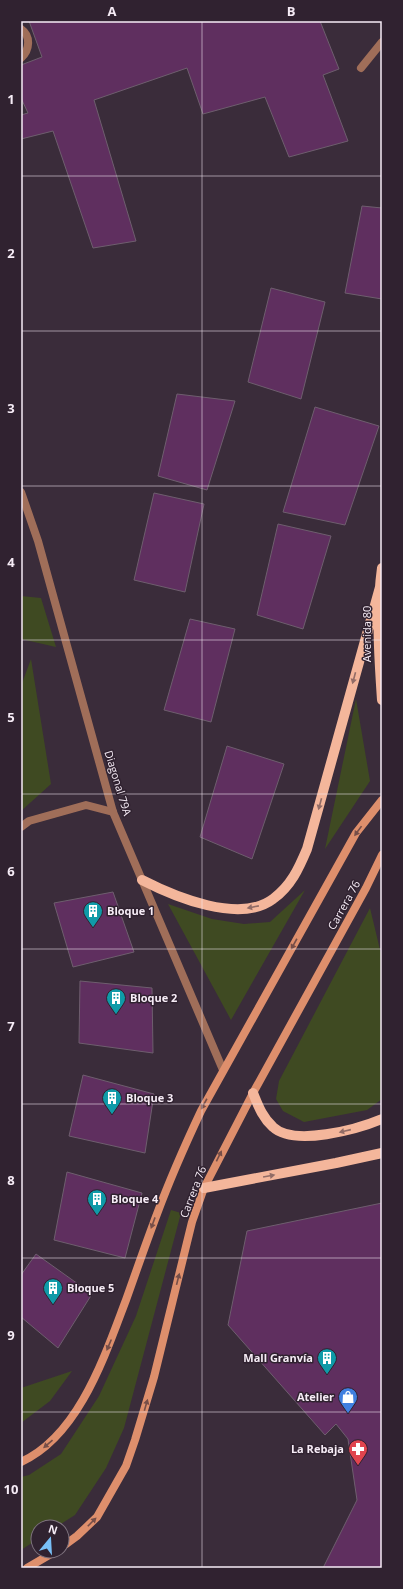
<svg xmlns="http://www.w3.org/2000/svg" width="403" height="1589" font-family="'Open Sans',sans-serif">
	<rect width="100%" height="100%" fill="#3a2c3a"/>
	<!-- green -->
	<path fill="#3f4a22" d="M 21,596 L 41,598 L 56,647 L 21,639 Z
		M 31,659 L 51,784 L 21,811 L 21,686 Z
		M 356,699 L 370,781 L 325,849 Z
		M 305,890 L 231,1020 L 168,904 L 212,919 L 244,924 L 270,922 Z
		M 370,908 L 382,958 L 382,1099 L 367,1110 L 304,1122 L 283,1111 L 276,1099 L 279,1081 Z
		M 171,1210 L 181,1213 L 124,1428 L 106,1468 L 75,1515 L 56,1527 L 38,1527 L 38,1539 L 21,1550 L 21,1477 L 29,1475 L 61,1454 L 99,1396 L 136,1316 Z
		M 72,1371 L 50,1401 L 21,1423 L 21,1388 Z"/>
	<!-- building -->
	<path fill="#5f2f5f" stroke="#6e5e6e" d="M 29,21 L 320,21 L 339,69 L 323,75 L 348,141 L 289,157 L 265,97 L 203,114 L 187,68 L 94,100 L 136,241 L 93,248 L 53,131 L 21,139 L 21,115 L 28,113 L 21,98 L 21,65 L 42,57 Z
		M 362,206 L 382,208 L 382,299 L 345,293 Z
		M 271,288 L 325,302 L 301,399 L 248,382 Z
		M 177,394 L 235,401 L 207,490 L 158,476 Z
		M 315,407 L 379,426 L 345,525 L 283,512 Z
		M 154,493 L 204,504 L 185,592 L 134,580 Z
		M 278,524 L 331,536 L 303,629 L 257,615 Z
		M 190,619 L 235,629 L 211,722 L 164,710 Z
		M 227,746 L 284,764 L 252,859 L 200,837 Z
		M 113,892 L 134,952 L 73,967 L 54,903 Z
		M 80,981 L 152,988 L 153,1053 L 79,1043 Z
		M 83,1075 L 154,1094 L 145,1153 L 69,1136 Z
		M 67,1172 L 142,1193 L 125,1258 L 54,1240 Z
		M 382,1203 L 382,1568 L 323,1568 L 357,1500 L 348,1439 L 336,1424 L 325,1435 L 228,1325 L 247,1231 Z
		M 36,1254 L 92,1294 L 58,1348 L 21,1317 L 21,1275 Z"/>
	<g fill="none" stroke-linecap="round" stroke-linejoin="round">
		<!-- service -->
		<path stroke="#a06e59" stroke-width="8" d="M 21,29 C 31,36 30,50 21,58
			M 361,68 L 382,42
			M 21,827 L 29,821 L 86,805 L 113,812"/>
		<!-- minor -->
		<path stroke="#a06e59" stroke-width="8" d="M 21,492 L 38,541 L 113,812 L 223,1070"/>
		<!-- secondary -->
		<path stroke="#de8f6c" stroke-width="8" d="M 21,1462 C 79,1436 105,1355 126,1300 C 136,1272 146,1243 157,1214 C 170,1179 185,1145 201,1111 L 356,833 L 382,800
			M 62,1547 L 77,1536 L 97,1517 L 126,1466 L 135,1440 L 154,1377 L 192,1222 L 204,1188 L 253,1093 L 366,888 L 382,855
			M 27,1568 L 56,1551"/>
		<!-- primary -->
		<path stroke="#f4b69b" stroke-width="10" d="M 382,568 C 376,612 379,656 382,700
			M 142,880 C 175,897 240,924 273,899 C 291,886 299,868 307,849 L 380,587
			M 253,1093 C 258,1105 262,1117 273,1127 C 294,1147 358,1129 382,1119
			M 204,1188 L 336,1163 L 382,1153"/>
	</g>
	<!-- one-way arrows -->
	<defs><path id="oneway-solid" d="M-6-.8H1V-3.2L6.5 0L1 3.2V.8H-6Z"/></defs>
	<g fill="#926c66">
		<use href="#oneway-solid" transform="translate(354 678) rotate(105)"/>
		<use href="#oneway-solid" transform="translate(320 804) rotate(105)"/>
		<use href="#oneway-solid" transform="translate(253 907) rotate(169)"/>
		<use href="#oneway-solid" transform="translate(345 1131) rotate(167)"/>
		<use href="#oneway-solid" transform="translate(269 1176) rotate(-10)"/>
	</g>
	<g fill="#764e48">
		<use href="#oneway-solid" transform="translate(358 831) rotate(126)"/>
		<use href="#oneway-solid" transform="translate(294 944) rotate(119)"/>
		<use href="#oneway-solid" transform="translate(204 1104) rotate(119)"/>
		<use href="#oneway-solid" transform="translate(219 1156) rotate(-64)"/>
		<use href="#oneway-solid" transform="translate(153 1223) rotate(110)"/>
		<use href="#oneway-solid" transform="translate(178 1279) rotate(-76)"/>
		<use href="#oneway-solid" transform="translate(109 1345) rotate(113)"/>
		<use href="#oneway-solid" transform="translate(146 1405) rotate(-74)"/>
		<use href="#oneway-solid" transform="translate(48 1444) rotate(139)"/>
		<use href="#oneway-solid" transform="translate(92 1522) rotate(-45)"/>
	</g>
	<!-- grid -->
	<path fill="none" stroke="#f6ecf6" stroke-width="1" stroke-opacity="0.55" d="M 202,21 L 202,1568M 21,176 L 382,176M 21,331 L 382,331M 21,486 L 382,486M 21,640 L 382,640M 21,794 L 382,794M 21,949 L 382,949M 21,1104 L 382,1104M 21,1258 L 382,1258M 21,1412 L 382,1412"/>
	<!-- icons -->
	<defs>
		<g id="building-pin" transform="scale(1)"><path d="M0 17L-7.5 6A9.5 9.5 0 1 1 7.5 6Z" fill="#0f9aa8" stroke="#302230"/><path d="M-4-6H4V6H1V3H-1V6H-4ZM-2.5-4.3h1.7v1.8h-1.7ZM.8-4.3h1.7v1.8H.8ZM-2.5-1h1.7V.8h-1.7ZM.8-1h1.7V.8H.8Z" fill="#fff"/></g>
		<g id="shop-pin" transform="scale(1)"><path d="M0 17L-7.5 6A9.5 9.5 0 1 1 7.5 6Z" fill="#3f7fe0" stroke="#302230"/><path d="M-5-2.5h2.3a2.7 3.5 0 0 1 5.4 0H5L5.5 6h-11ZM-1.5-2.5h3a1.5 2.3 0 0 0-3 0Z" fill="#fff"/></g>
		<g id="pharmacy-pin" transform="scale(1)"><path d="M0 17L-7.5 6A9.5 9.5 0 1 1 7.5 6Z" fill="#e0444e" stroke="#302230"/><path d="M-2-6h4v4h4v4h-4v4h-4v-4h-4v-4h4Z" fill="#fff"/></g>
	</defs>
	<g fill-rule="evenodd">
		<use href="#building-pin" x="93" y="911"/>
		<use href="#building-pin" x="116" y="998"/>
		<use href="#building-pin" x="112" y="1098"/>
		<use href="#building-pin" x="97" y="1199"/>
		<use href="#building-pin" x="53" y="1288"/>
		<use href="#building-pin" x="327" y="1358"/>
		<use href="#shop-pin" x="348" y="1397"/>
		<use href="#pharmacy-pin" x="358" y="1449"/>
	</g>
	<g text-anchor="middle" stroke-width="3" stroke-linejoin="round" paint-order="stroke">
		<!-- street labels -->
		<g font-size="11" fill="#f6ecf6" stroke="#302230">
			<text transform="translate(367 634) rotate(-90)" y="4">Avenida 80</text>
			<text transform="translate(118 783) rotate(73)" y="4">Diagonal 79A</text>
			<text transform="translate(344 905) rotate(-61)" y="4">Carrera 76</text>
			<text transform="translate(193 1192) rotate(-69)" y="4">Carrera 76</text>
		</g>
		<!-- poi labels -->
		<g font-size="11" font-weight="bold" fill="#f6ecf6" stroke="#302230" text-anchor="start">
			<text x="107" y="915">Bloque 1</text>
			<text x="130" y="1002">Bloque 2</text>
			<text x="126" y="1102">Bloque 3</text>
			<text x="111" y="1203">Bloque 4</text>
			<text x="67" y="1292">Bloque 5</text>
			<text x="313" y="1362" text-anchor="end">Mall Granvía</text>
			<text x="334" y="1401" text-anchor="end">Atelier</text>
			<text x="344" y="1453" text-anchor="end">La Rebaja</text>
		</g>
	</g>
	<!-- border -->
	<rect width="403" height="1589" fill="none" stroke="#302230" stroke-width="44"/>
	<!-- north arrow -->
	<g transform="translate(50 1539) rotate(18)"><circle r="19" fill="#302230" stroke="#7f737f"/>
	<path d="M0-3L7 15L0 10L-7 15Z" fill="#78bff7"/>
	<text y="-6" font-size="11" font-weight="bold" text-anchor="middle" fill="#f6ecf6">N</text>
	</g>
	<rect x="22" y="22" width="359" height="1545" fill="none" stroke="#f6ecf6" stroke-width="1.5"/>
	<g font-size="13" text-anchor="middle" font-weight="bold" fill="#f6ecf6">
		<text x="112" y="16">A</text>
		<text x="291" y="16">B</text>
		<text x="11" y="104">1</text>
		<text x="11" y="258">2</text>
		<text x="11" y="413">3</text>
		<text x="11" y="567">4</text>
		<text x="11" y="722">5</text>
		<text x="11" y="876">6</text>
		<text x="11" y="1031">7</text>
		<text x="11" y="1185">8</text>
		<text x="11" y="1340">9</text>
		<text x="11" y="1494">10</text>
	</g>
</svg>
